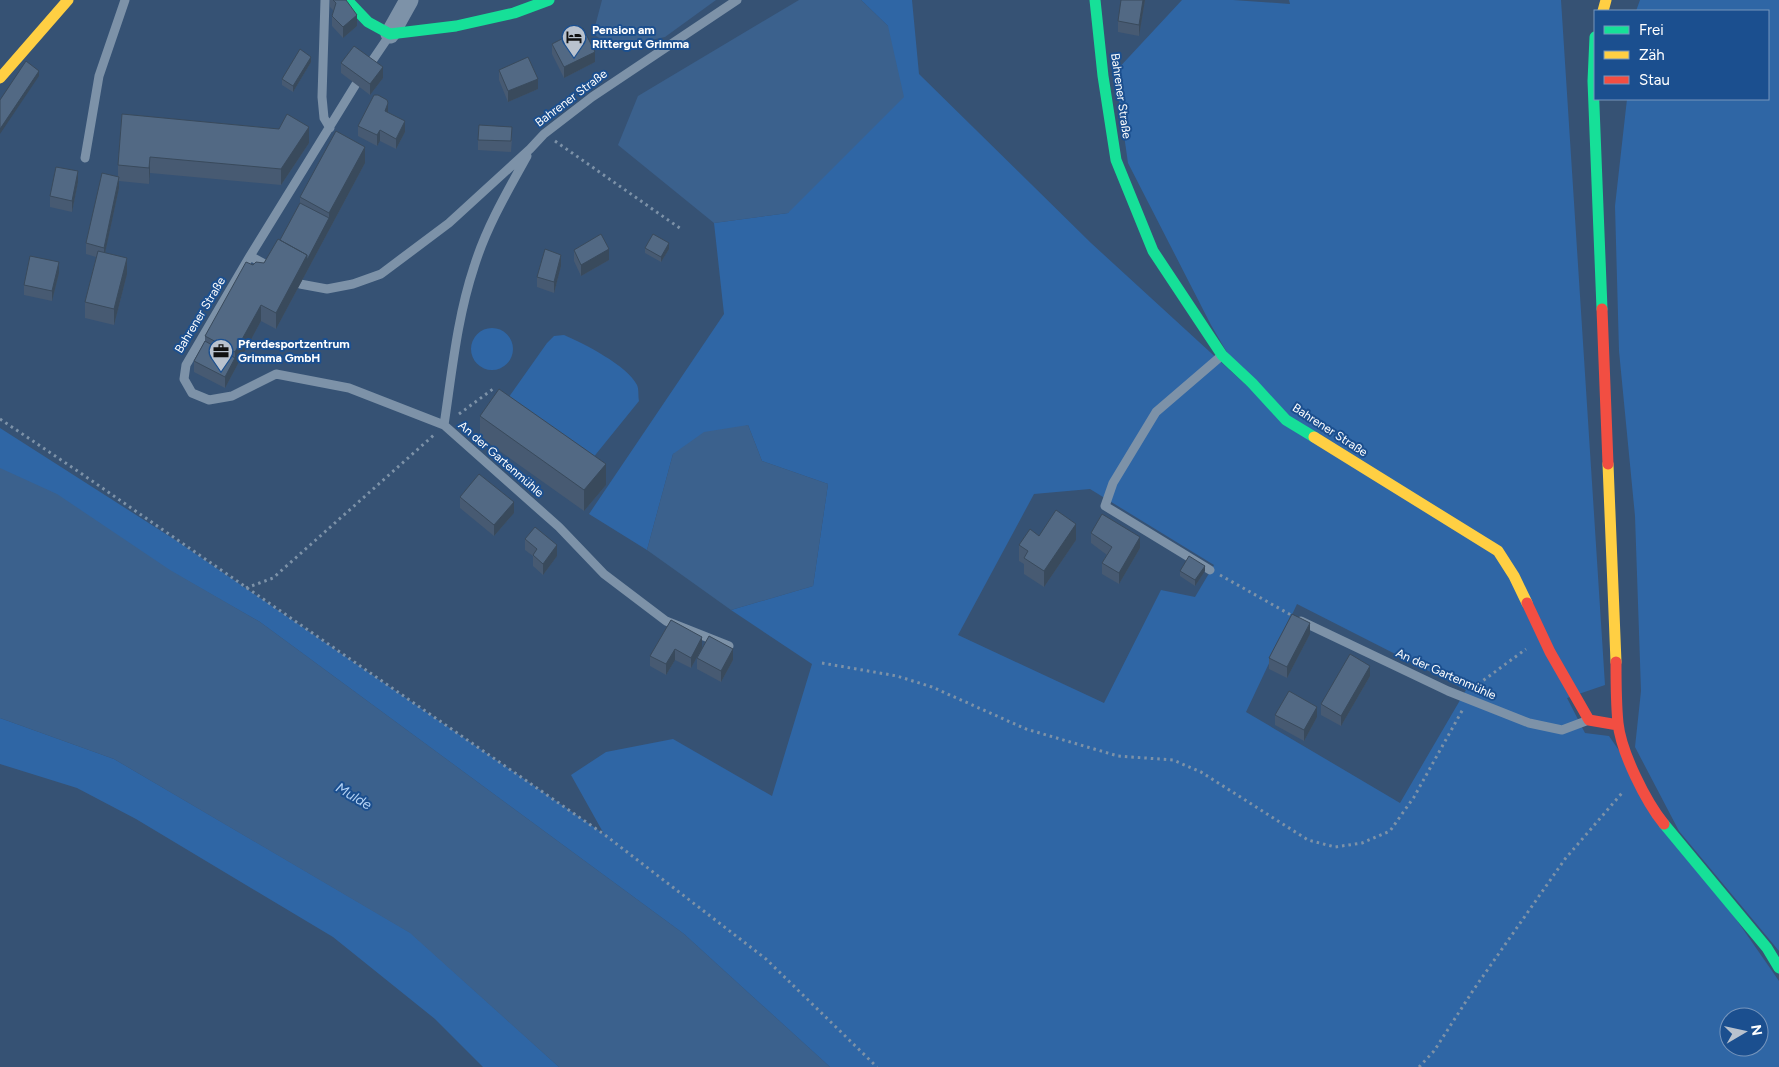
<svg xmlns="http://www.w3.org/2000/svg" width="1779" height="1067" font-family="Figtree,sans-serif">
	<rect width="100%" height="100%" fill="#365274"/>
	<!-- green -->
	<path fill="#2f66a5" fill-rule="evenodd" d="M 861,0 L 912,0 L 919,74 L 1091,243 L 1246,385 L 1211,325 L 1128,163 L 1115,72 L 1182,0 L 1233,0 L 1290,4 L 1289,0 L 1561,0 L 1605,685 L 1567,698 L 1585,733 L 1609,736 L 1779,981 L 1779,1067 L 830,1067 L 684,934 L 260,622 L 0,474 L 0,428 L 180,543 L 604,834 L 571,775 L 606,752 L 673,739 L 772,796 L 812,664 L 731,610 L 813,586 L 828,484 L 762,461 L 748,425 L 673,454 L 647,550 L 589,514 L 724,314 L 714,223 L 788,213 L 888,26 ZM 1090,489 L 1214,565 L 1195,597 L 1161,590 L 1104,703 L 958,635 L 1034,494 ZM 1297,604 L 1466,690 L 1400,803 L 1246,712 ZM 1729,1017 L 1759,1017 L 1759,1047 L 1729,1047 Z
		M 1640,0 L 1779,0 L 1779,951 L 1679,831 L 1635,747 L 1641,691 L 1635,516 L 1619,351 L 1615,206 L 1627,99 L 1768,99 L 1768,11 L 1636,11 Z
		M471 349a21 21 0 1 1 42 0a21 21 0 1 1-42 0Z
		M 564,335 C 583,343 628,366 637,385 C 639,389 638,396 639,401 L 592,459 L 506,401 L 547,343 L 554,336 Z
		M 0,718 L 114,759 L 411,933 L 559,1067 L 483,1067 L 435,1019 L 333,937 L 136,819 L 77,788 L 0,764 Z"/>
	<!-- water -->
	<path fill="#3b618d" d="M 602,0 L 716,0 L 665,37 L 615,48 L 593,34 Z
		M 799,0 L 861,0 L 888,26 L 904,97 L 788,213 L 714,223 L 618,145 L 638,96 Z
		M 748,425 L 762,461 L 828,484 L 813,586 L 731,610 L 647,550 L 673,454 L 704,432 Z
		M 0,468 L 57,494 L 170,570 L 260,622 L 684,934 L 830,1067 L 559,1067 L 410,933 L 114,759 L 0,718 Z"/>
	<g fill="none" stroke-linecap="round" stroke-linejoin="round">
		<!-- path -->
		<path stroke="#7d92a8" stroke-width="3" stroke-dasharray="2.5 4" stroke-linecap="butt" d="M 555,141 L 681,229
			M 459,414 L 493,389
			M 0,419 L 82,474 L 605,835 L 766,959 L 877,1067
			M 1220,575 L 1291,615
			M 246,588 L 273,578 L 435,434
			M 822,663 L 897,676 L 932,687 L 1026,729 L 1118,756 L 1173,760 L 1201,772 L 1308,840 L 1335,847 L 1362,843 L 1390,831 L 1414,797 L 1463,709
			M 1473,688 L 1526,649
			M 1419,1067 L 1434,1051 L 1474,989 L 1565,859 L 1622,793"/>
		<!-- lane -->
		<path stroke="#7d92a8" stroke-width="9" d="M 325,0 L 322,97 L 324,118 L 330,128
			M 368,67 L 389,36
			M 356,84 L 250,256 L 186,365 L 184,379 L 192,393 L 209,400 L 232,396 L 276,374 L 349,388 L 444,425 L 559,527 L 604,574 L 666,621 L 729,646
			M 85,158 L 99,76 L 125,0
			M 250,256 L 270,267
			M 300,284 L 327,289 L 353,284 L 381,274 L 449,223 L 530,149 L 544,134 L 592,97 L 737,0
			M 444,425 C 452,372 457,318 474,267 C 486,228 507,192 527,156
			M 1210,570 L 1105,506 L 1113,483 L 1156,412 L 1220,357
			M 1301,621 L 1448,691 L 1529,723 L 1562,730 L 1586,721"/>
		<!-- street -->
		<path stroke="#7d92a8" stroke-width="19" d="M 390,34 L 409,0"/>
		<!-- fast -->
		<path stroke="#16e098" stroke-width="11" d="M 347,0 L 368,22 L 390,34 L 456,26 L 514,13 L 549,0
			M 1095,0 L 1103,76 L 1116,160 L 1153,251 L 1222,355 L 1252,383 L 1286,420 L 1314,437
			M 1595,37 L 1593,81 L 1602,309
			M 1664,824 L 1767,948 L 1779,968"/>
		<!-- slow -->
		<path stroke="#ffcf43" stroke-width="11" d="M 1603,11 L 1606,0
			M 0,78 L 68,0
			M 1314,437 L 1498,551 L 1514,576 L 1527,603
			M 1608,464 L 1616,662"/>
		<!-- jam -->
		<path stroke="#f24e42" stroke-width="11" d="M 1602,309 L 1608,464
			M 1527,603 L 1550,652 L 1589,720 L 1618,725
			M 1616,662 C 1616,682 1616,703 1618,723 C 1621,752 1646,802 1664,824"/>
	</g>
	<!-- wall -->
	<path fill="#475a72" d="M 330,0 L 346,0 L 357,26 L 343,38 L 332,26 L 332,16 L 334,11 L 330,7 Z
		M 1145,0 L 1139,36 L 1118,32 L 1118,21 Z
		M 552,44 L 595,62 L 564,78 L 552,54 Z
		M 311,62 L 293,92 L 282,85 L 282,79 Z
		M 341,63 L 383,78 L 370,95 L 341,73 Z
		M 499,70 L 538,89 L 508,102 L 499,80 Z
		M 388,113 L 405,132 L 396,149 L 380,141 L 377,146 L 358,136 L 358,126 Z
		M 122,114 L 309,143 L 281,185 L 150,173 L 149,184 L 119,181 L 119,188 L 105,253 L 127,274 L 114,325 L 85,318 L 85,302 L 96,257 L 86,254 L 86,243 L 118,177 L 118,165 Z
		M 512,138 L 511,152 L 478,150 L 478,140 Z
		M 365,163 L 276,329 L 261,321 L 225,388 L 194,372 L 194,361 L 205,341 L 205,336 L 253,265 L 264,263 L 280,240 L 300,203 L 300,197 Z
		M 78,182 L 72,212 L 50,207 L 50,196 Z
		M 645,248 L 669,249 L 661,262 L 645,253 Z
		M 574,250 L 609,260 L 581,276 L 574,261 Z
		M 561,266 L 554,293 L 537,287 L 537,277 Z
		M 59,273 L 52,301 L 24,295 L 24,285 Z
		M 480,416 L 606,485 L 584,511 L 480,437 Z
		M 460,497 L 514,513 L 494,536 L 460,508 Z
		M 1091,533 L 1140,548 L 1119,584 L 1102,574 L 1102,563 L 1107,555 L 1091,543 Z
		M 1039,536 L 1076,540 L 1044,587 L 1024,574 L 1024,564 L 1019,561 L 1019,545 Z
		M 525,539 L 557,556 L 543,575 L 533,566 L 533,556 L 525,550 Z
		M 1180,571 L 1205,571 L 1195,586 L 1180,576 Z
		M 671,620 L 702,648 L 691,668 L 675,660 L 666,675 L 650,666 L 650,656 Z
		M 1310,634 L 1287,678 L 1269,669 L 1269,658 Z
		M 697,658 L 733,660 L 721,682 L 697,669 Z
		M 1370,676 L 1341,726 L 1321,715 L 1321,704 Z
		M 1275,715 L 1317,717 L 1304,741 L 1275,725 Z"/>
	<!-- shaded-wall -->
	<path fill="#394a5c" d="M 1143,0 L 1145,0 L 1139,36 L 1139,25 Z
		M 357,15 L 357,26 L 343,38 L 343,27 Z
		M 595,52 L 595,62 L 564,78 L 564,67 Z
		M 311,57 L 311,62 L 293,92 L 293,86 Z
		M 383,67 L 383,78 L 370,95 L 370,84 Z
		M 39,71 L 39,76 L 0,134 L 0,129 Z
		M 538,79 L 538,89 L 508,102 L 508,91 Z
		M 388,103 L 388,114 L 385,111 Z
		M 405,121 L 405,132 L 396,149 L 396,139 Z
		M 309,127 L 309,143 L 281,185 L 281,169 Z
		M 380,130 L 380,141 L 377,146 L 377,135 Z
		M 365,147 L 365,163 L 276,329 L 276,313 L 307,255 L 329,218 L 329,213 Z
		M 150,157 L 150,173 L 149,184 L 149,168 Z
		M 78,171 L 78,182 L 72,212 L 72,201 Z
		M 119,177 L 119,188 L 104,258 L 104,248 Z
		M 669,243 L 669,249 L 661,262 L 661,257 Z
		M 609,249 L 609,260 L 581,276 L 581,265 Z
		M 561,255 L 561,266 L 554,293 L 554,282 Z
		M 127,258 L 127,274 L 114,325 L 114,309 Z
		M 59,262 L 59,273 L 52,301 L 52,291 Z
		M 261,305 L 261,321 L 225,388 L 225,377 L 235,358 L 235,352 Z
		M 606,464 L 606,485 L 584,511 L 584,490 Z
		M 514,502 L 514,513 L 494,536 L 494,525 Z
		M 1076,524 L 1076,540 L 1044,587 L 1044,571 Z
		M 1140,537 L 1140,548 L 1119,584 L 1119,573 Z
		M 557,545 L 557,556 L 543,575 L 543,564 Z
		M 1205,566 L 1205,571 L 1195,586 L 1195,580 Z
		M 1310,623 L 1310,634 L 1287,678 L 1287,667 Z
		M 702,637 L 702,648 L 691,668 L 691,658 Z
		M 675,649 L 675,660 L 666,675 L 666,664 Z
		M 733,649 L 733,660 L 721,682 L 721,671 Z
		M 1370,666 L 1370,676 L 1341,726 L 1341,716 Z
		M 1317,707 L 1317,717 L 1304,741 L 1304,730 Z"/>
	<!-- building -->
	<path fill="#526984" stroke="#394a5c" d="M 333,0 L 346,0 L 357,15 L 343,27 L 332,16 L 336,3 Z
		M 1121,0 L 1143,0 L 1139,25 L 1118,21 Z
		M 583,28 L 595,52 L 564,67 L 552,44 Z
		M 354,46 L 383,67 L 370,84 L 341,63 Z
		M 300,49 L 311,57 L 293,86 L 282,79 Z
		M 528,57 L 538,79 L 508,91 L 499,70 Z
		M 26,61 L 39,71 L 0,129 L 0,100 Z
		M 374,95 L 378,95 L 387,100 L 388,103 L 385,111 L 405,121 L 396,139 L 380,130 L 377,135 L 358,126 Z
		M 122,114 L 279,129 L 287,114 L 309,127 L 281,169 L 150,157 L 149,168 L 118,165 Z
		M 479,125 L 512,127 L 511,141 L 478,140 Z
		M 336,131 L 365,147 L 329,213 L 300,197 Z
		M 56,167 L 78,171 L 72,201 L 50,196 Z
		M 102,173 L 119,177 L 104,248 L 86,243 Z
		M 300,203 L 329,218 L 307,260 L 307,255 L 280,240 Z
		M 601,234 L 609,249 L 581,265 L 574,250 Z
		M 653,234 L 669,243 L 661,257 L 645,248 Z
		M 278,239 L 307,255 L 276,313 L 261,305 L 235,352 L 205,336 L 246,262 L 253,265 L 256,262 L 264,263 Z
		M 545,249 L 561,255 L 554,282 L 537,277 Z
		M 98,251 L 127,258 L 114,309 L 85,302 Z
		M 30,256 L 59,262 L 52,291 L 24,285 Z
		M 205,341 L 235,358 L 225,377 L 194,361 Z
		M 499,389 L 606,464 L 584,490 L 480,416 Z
		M 479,474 L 514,502 L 494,525 L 460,497 Z
		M 1056,510 L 1076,524 L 1044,571 L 1024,558 L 1028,551 L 1019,545 L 1030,529 L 1039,536 Z
		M 1102,514 L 1140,537 L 1119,573 L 1102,563 L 1112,547 L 1091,533 Z
		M 535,527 L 557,545 L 543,564 L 533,555 L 537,549 L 525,539 Z
		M 1189,556 L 1205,566 L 1195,580 L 1180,571 Z
		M 1292,614 L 1310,623 L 1287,667 L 1269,658 Z
		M 671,620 L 702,637 L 691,658 L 675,649 L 666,664 L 650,656 Z
		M 709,636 L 733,649 L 721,671 L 697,658 Z
		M 1350,654 L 1370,666 L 1341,716 L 1321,704 Z
		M 1289,691 L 1317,707 L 1304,730 L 1275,715 Z"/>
	<!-- icons -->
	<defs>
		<g id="hotel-pin" transform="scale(1.25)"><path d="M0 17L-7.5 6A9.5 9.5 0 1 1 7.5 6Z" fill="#b9c2ce" stroke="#1b4f8f"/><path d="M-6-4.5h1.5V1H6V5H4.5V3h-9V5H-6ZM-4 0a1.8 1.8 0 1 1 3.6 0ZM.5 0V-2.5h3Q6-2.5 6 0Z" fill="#111"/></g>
		<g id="office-pin" transform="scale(1.25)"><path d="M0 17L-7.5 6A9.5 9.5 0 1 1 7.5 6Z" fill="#b9c2ce" stroke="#1b4f8f"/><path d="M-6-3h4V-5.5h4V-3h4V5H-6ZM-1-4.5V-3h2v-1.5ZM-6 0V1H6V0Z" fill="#111"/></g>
	</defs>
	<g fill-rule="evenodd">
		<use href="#hotel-pin" x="574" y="37"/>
		<use href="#office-pin" x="221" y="351"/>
	</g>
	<g text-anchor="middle" stroke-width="4" stroke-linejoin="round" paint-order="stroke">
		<!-- poi labels -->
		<g font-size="12" font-weight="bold" fill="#fff" stroke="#1b4f8f" text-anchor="start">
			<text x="592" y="34">Pension am<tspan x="592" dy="14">Rittergut Grimma</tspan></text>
			<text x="238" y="348">Pferdesportzentrum<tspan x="238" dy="14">Grimma GmbH</tspan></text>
		</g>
		<!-- street labels -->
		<g font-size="12" fill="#fff" stroke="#1b4f8f">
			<text transform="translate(1121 96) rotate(82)" y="4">Bahrener Straße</text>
			<text transform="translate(571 98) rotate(-37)" y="4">Bahrener Straße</text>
			<text transform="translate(200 315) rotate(-59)" y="4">Bahrener Straße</text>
			<text transform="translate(1330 430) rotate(33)" y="4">Bahrener Straße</text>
			<text transform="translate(501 459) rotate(41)" y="4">An der Gartenmühle</text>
			<text transform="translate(1446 674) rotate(24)" y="4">An der Gartenmühle</text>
		</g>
		<!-- water labels -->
		<g font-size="14" font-style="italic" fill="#b5d3f5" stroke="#1b4f8f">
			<text transform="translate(354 796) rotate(31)" y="5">Mulde</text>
		</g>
	</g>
	<!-- legend -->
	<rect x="1594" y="10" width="175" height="90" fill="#1b4f8f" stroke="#7695bc"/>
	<rect x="1604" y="26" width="25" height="8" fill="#16e098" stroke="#7695bc"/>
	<text x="1639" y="35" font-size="15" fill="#ffffff">Frei</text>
	<rect x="1604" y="51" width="25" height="8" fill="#ffcf43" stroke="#7695bc"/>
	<text x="1639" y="60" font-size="15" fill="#ffffff">Zäh</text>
	<rect x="1604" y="76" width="25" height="8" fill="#f24e42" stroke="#7695bc"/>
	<text x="1639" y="85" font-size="15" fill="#ffffff">Stau</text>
	<!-- north arrow -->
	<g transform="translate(1744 1032) rotate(81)"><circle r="24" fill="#1b4f8f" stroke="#7695bc"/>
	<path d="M0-4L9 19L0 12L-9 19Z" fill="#b9c2ce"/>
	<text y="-8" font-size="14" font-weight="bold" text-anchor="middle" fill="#ffffff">N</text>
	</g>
</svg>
